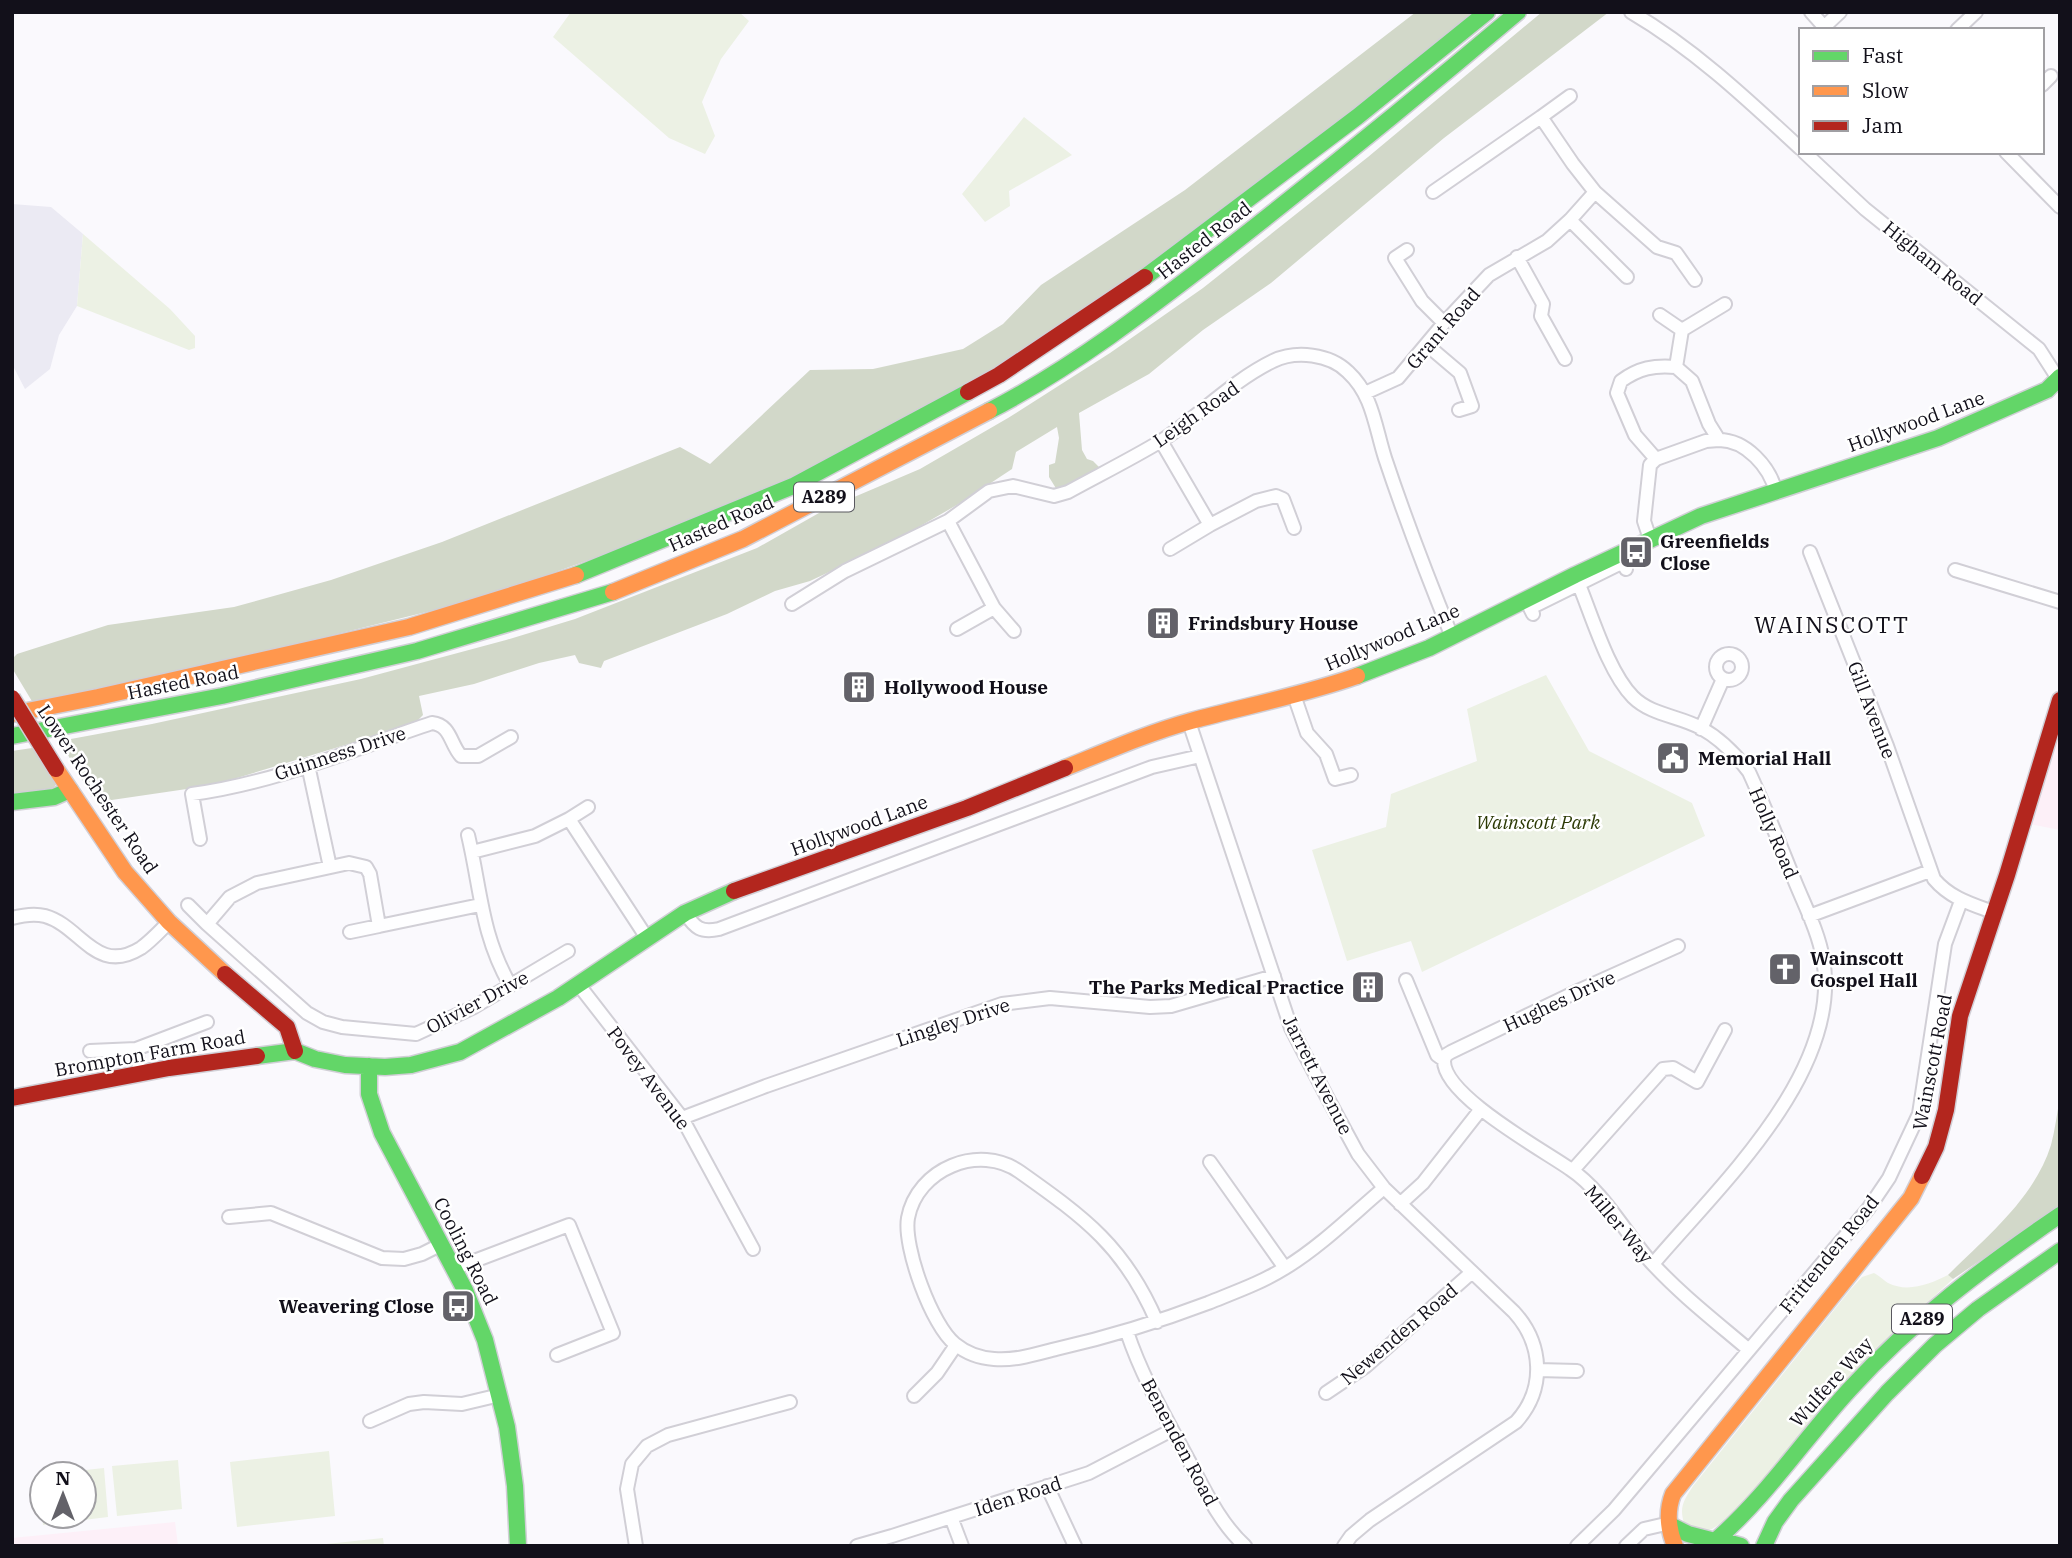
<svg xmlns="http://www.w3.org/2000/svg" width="2072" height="1558" font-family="'IBM Plex Serif',serif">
	<rect width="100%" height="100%" fill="#faf9fd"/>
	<!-- built -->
	<path fill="#ebeaf3" d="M 12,204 L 51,207 L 83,234 L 77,306 L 59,335 L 50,369 L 25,389 L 12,364 Z"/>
	<!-- education -->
	<path fill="#fdf0f8" d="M 2055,730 L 2060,732 L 2060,830 L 2029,824 Z
		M 175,1522 L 178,1546 L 12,1546 L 12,1538 Z"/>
	<!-- green -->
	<path fill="#ecf1e4" d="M 571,12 L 739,12 L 749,21 L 721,59 L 702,102 L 715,136 L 705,154 L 669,138 L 553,37 Z
		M 1024,117 L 1072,155 L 1009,191 L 1010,206 L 985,222 L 962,194 Z
		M 83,234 L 170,309 L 195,336 L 195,348 L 189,350 L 77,306 Z
		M 1546,675 L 1589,751 L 1692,803 L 1705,836 L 1422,972 L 1411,941 L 1347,961 L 1312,850 L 1386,827 L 1391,794 L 1477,761 L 1467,709 Z
		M 1874,1273 C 1880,1276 1883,1280 1888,1283 C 1908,1293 1930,1284 1948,1275 L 1953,1279 L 1865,1360 L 1731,1517 L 1712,1529 L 1700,1532 L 1684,1523 C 1679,1507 1684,1500 1693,1486 L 1850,1290 L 1862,1277 Z
		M 329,1451 L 335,1516 L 237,1527 L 230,1462 Z
		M 178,1460 L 182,1509 L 117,1516 L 112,1466 Z
		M 104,1468 L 108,1517 L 43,1525 L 42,1516 L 84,1516 L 84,1474 L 48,1474 Z
		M 383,1538 L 384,1546 L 318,1546 L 317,1545 Z"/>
	<!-- forest -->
	<path fill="#d2d8c9" d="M 1416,12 L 1480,12 L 1103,301 L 982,378 L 866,442 L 699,521 L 479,599 L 191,670 L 33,703 L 12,668 L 12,659 L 17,654 L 108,625 L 234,607 L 331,580 L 442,542 L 680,447 L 710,464 L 810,370 L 873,369 L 963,349 L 1003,324 L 1041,285 L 1185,190 Z
		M 1542,12 L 1609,12 L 1444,138 L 1271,283 L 1203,330 L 1149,374 L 1079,413 L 1082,450 L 1087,459 L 1093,461 L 1099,467 C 1086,479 1074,487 1057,490 L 1049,477 L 1049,465 L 1055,463 L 1059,438 L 1057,427 L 1016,452 L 1012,469 L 962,502 L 891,543 L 810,581 L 775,591 L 727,614 L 604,661 L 601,668 L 579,663 L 575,655 L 539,663 L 474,684 L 419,696 L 423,715 L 414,724 L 214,785 L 98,802 L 92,797 L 60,741 L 152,724 L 361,679 L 506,640 L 575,619 L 757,548 L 826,509 L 920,469 L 1008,418 L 1110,353 L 1203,288 L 1368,157 Z
		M 32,748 L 54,772 L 57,782 L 50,795 L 12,800 L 12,751 Z
		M 2060,1097 L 2060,1206 L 1953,1279 L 1948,1275 C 1986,1237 2034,1199 2051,1145 C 2055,1130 2057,1113 2060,1097 Z"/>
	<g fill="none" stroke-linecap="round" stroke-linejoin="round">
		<!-- street casing -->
		<g stroke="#d1cfd6" stroke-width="16">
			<path id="street" d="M 1631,12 C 1694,49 1747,99 1801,149
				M 1811,12 L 1827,30
				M 1824,27 L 1840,12
				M 1957,30 L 1976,12
				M 2042,85 L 2051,76
				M 1804,152 L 1865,209 L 2039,349 L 2057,377
				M 2006,152 L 2060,207
				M 1433,192 L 1541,117
				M 1595,192 L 1657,247 L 1676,253 L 1695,280
				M 1570,220 L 1627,277
				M 1407,250 L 1395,258 L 1422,301 L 1444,323
				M 1517,257 L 1543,304 L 1541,316 L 1565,359
				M 1660,315 L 1682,330
				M 1427,345 L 1460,373 L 1472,406 L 1459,410
				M 1676,367 L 1682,330 L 1725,304
				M 1365,393 L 1398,378 L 1444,323 L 1489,275 L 1547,241 L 1570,220 L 1595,192 L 1573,164 L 1541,117 L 1570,96
				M 1161,441 L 1210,525 L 1170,549
				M 1656,459 L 1706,441 L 1719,440
				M 948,521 L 994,608 L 957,629
				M 1210,525 L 1256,501 L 1276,496 L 1283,499 L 1294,528
				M 1650,539 L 1644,521 L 1650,465 L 1656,459 L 1635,435 L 1617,393 L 1621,381 C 1639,368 1654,365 1676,367 L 1692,381 L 1709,424 L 1719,440 C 1746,440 1770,467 1776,492
				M 1810,552 L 1887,746 L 1934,879 C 1950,898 1971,904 1993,912
				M 1955,570 L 2060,602
				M 1575,575 C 1590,609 1607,671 1633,697 C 1651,715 1679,716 1701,728 C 1719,738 1737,756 1749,772 C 1766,809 1781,847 1796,884 C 1806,908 1819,934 1823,959 C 1843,1072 1719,1186 1653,1264
				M 792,604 L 845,571 L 948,521 L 989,491 L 1013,486 L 1054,496 L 1068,492 C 1099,475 1131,459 1161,441 C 1199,416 1232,381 1273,361 C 1296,350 1330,354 1348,372 C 1373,395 1375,427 1385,458 C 1405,518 1428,578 1452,637
				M 994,608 L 1014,631
				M 1533,614 L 1530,608 L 1623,562 L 1626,569
				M1716 667a13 13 0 1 1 26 0a13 13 0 1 1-26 0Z
				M 1294,695 L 1307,733 L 1326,754 L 1335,779 L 1351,775
				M 1189,722 L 1291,1028 L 1327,1097 L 1358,1154 L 1384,1188 L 1514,1312 C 1543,1344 1546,1389 1516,1422 L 1370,1520 L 1351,1536 L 1344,1546
				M 1701,729 L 1723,679
				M 308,765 L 330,867
				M 569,819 L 588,807
				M 468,835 C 481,890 481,934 510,985
				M 200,839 L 192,794 C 275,783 354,749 432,723 C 451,725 450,744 461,756 L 478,756 L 511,737
				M 472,852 L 535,836 L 569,819 L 647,938
				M 188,905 L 207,924 L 230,897 L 257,883 L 349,863 L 366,867 L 370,874 L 379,926 L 480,905
				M 685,913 C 695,928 701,933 719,929 L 1152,767 L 1200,756
				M 1809,916 L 1930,871
				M 12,918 C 23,915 34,913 45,916 C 81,926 96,976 141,948 C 151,941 160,931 169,922
				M 207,924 L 307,1013 L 323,1022 L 342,1027 L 416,1034 L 474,1007 L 568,951
				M 350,932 L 379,926
				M 1406,980 L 1437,1055 L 1444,1060 C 1442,1095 1543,1150 1570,1169 C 1602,1190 1625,1232 1650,1261 C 1680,1294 1715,1321 1749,1350
				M 578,984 L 682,1118 L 753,1249
				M 90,1051 L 136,1049
				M 1444,1060 L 1446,1055 L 1451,1052 L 1580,990 L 1678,946
				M 140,1074 L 136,1049 L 207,1022
				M 682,1118 L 766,1086 L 1002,1004 L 1050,998 L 1150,1007 L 1171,1006 L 1274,976
				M 1210,1162 L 1285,1268
				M 1573,1170 L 1663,1069 L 1673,1068 L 1697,1082 L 1725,1030
				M 1400,1204 L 1423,1183 L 1481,1109
				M 229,1217 L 271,1213 L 382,1258 L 404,1259 L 422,1254 L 440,1245
				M 453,1269 L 569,1225 L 613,1333 L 557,1355
				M 1157,1322 C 1125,1247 1085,1218 1020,1172 C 979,1143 917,1169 908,1218 C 903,1247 932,1326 955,1344 C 966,1353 980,1358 994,1359 C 1015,1361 1036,1354 1056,1349 C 1109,1337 1158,1322 1208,1303 C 1235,1292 1261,1283 1285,1268 C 1321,1246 1352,1215 1384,1188
				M 1127,1332 C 1142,1377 1166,1418 1188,1459 C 1205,1490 1219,1522 1245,1546
				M 1538,1370 L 1577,1371
				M 1326,1393 L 1366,1366 L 1471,1273
				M 914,1396 L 937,1373 L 956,1345
				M 370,1421 L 409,1404 L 424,1402 L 462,1404 L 500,1395
				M 1047,1486 L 1075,1546
				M 951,1517 L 962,1546
				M 636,1546 L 627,1489 L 632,1464 L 647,1446 L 668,1435 L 790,1402
				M 857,1546 L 892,1536 L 1089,1473 L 1172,1430
				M 1577,1546 L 1614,1510 L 1868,1209 L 1889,1178 L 1919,1114 L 1945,944 L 1961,901
				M 1626,1546 L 1644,1529 L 1670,1523"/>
		</g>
		<!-- fast casing -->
		<g stroke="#d1cfd6" stroke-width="19">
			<path id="fast" d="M 1145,277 L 1357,117 L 1487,12
				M 989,411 C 1074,367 1150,308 1225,250 C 1325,172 1422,93 1518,12
				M 576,575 L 793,486 L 968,392
				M 1357,676 L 1429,648 L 1575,575 L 1701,516 L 1938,438 L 2047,390 L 2060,377
				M 12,736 L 222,696 L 417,651 L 613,592
				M 12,802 L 54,797 L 70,790
				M 257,1056 L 295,1051 L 315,1059 L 345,1065 L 385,1067 L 411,1065 L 460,1052 L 558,998 L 685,913 L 734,891
				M 369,1066 L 369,1094 L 382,1133 L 465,1290 L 485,1340 L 507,1427 L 515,1486 L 518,1546
				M 1670,1525 L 1688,1534 L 1715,1541
				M 1715,1541 C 1767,1496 1804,1439 1850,1389 C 1912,1321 1985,1266 2060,1215
				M 1701,1546 L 1720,1540 L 1741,1546
				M 1764,1546 L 1775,1522 L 1791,1500 L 1887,1393 L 1935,1345 L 1978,1309 L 2060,1251"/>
		</g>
		<!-- slow casing -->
		<g stroke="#d1cfd6" stroke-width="19">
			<path id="slow" d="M 613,592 L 743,539 L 989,411
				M 12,714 L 98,697 L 409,627 L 576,575
				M 1065,768 C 1107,751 1148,733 1191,721 C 1246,706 1303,695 1357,676
				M 56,769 L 125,872 L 169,922 L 225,974
				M 1675,1546 C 1668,1529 1666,1512 1673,1494 L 1911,1198 L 1922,1176"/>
		</g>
		<!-- jam casing -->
		<g stroke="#d1cfd6" stroke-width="19">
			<path id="jam" d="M 968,392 L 999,375 L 1145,277
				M 734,891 L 967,808 L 1065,768
				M 225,974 L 287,1027 L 295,1051
				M 12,1098 L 169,1068 L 257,1056
				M 1922,1176 L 1936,1147 L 1946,1110 L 1960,1016 L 2007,875 L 2060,700"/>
		</g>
		<!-- street -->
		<use href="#street" stroke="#fefeff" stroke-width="12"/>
		<!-- fast -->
		<use href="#fast" stroke="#63d668" stroke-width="16"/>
		<!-- slow -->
		<use href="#slow" stroke="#ff974d" stroke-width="16"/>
		<!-- jam -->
		<use href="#jam" stroke="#b3261e" stroke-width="16"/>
		<!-- jam-bridge casing -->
		<g stroke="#d1cfd6" stroke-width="19" stroke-linecap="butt">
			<path id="jam-bridge" d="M 12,698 L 56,769"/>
		</g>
		<!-- jam-bridge -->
		<use href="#jam-bridge" stroke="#b3261e" stroke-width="16"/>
	</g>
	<!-- icons -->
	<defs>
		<g id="bus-square" transform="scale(1.75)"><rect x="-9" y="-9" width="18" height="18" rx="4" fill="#636269" stroke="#fff"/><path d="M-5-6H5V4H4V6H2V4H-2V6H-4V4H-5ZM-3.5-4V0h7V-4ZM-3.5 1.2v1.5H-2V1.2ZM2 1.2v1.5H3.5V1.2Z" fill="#fff"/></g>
		<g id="building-square" transform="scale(1.75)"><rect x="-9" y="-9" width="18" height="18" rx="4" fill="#636269" stroke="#fff"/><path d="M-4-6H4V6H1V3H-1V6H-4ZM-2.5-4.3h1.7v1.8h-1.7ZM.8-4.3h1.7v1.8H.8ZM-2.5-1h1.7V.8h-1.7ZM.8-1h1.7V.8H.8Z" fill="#fff"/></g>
		<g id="civic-square" transform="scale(1.75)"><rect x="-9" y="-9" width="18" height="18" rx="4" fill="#636269" stroke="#fff"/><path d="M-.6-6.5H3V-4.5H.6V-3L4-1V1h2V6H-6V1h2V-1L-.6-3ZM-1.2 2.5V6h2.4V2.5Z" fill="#fff"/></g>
		<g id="church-square" transform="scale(1.75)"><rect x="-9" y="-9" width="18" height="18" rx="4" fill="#636269" stroke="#fff"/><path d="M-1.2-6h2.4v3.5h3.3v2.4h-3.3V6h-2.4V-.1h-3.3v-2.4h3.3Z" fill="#fff"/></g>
	</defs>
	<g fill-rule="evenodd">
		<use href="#bus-square" x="1636" y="552"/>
		<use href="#building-square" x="1163" y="623"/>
		<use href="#building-square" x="859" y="687"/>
		<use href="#civic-square" x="1673" y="758"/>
		<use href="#church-square" x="1785" y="969"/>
		<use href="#building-square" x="1368" y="987"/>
		<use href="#bus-square" x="458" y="1306"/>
	</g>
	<g text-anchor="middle" stroke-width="5" stroke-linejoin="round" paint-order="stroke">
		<!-- shield labels -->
		<g fill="#fff" stroke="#59585f" stroke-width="2">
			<rect x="794" y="482.5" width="60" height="29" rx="5"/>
			<rect x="1892" y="1304.5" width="60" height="29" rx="5"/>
		</g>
		<g font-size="18" font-weight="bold" fill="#12101a">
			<text x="824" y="503">A289</text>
			<text x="1922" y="1325">A289</text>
		</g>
		<!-- street labels -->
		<g font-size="19" fill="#12101a" stroke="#fff">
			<text transform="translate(1204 240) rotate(-38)" y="7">Hasted Road</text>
			<text transform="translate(1933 263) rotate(39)" y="7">Higham Road</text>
			<text transform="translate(1443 328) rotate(-49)" y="7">Grant Road</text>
			<text transform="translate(1196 414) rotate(-35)" y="7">Leigh Road</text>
			<text transform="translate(1916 421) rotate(-20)" y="7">Hollywood Lane</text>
			<text transform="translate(721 523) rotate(-24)" y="7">Hasted Road</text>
			<text transform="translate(1392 637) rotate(-23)" y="7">Hollywood Lane</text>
			<text transform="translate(183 682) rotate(-11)" y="7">Hasted Road</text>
			<text transform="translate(1872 710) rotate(69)" y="7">Gill Avenue</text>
			<text transform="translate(340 753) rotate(-18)" y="7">Guinness Drive</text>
			<text transform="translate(98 789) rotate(56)" y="7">Lower Rochester Road</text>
			<text transform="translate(859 825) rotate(-20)" y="7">Hollywood Lane</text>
			<text transform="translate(1774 833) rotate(67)" y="7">Holly Road</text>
			<text transform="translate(1559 1001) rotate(-25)" y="7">Hughes Drive</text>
			<text transform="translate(477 1002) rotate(-28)" y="7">Olivier Drive</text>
			<text transform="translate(953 1022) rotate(-18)" y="7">Lingley Drive</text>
			<text transform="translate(150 1053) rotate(-10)" y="7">Brompton Farm Road</text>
			<text transform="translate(1932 1062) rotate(-79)" y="7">Wainscott Road</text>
			<text transform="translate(1318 1075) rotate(63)" y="7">Jarrett Avenue</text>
			<text transform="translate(649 1078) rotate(53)" y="7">Povey Avenue</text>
			<text transform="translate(1619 1224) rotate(50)" y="7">Miller Way</text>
			<text transform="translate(466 1251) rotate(63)" y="7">Cooling Road</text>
			<text transform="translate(1829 1254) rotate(-51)" y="7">Frittenden Road</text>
			<text transform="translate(1399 1334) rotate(-40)" y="7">Newenden Road</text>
			<text transform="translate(1831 1382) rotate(-48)" y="7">Wulfere Way</text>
			<text transform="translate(1180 1442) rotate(62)" y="7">Benenden Road</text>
			<text transform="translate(1018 1496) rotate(-18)" y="7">Iden Road</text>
		</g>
		<!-- poi labels -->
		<g font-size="19" font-weight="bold" fill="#12101a" stroke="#fff" text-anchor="start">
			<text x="1660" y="548">Greenfields<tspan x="1660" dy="22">Close</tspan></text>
			<text x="1188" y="630">Frindsbury House</text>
			<text x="884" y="694">Hollywood House</text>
			<text x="1698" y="765">Memorial Hall</text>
			<text x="1810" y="965">Wainscott<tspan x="1810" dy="22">Gospel Hall</tspan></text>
			<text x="1344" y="994" text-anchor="end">The Parks Medical Practice</text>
			<text x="434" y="1313" text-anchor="end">Weavering Close</text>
		</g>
		<!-- park labels -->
		<g font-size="19" font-style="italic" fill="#2c3a05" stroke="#fff">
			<text x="1538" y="829">Wainscott Park</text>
		</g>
		<!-- quarter labels -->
		<g font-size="23" letter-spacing="2" fill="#12101a" stroke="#fff">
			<text x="1832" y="633">WAINSCOTT</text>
		</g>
	</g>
	<!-- border -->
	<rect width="2072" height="1558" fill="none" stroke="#12101a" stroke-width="28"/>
	<!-- legend -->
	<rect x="1799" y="28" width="245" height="126" fill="#ffffff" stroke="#a09fa3" stroke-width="2"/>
	<rect x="1813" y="51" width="35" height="10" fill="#63d668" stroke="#a09fa3" stroke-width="2"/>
	<text x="1862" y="63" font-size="21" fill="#12101a">Fast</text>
	<rect x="1813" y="86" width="35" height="10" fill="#ff974d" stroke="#a09fa3" stroke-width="2"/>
	<text x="1862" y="98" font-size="21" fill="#12101a">Slow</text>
	<rect x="1813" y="121" width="35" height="10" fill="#b3261e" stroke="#a09fa3" stroke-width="2"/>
	<text x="1862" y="133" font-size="21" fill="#12101a">Jam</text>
	<!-- north arrow -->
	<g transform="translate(63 1495)"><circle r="33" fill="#ffffff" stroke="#a09fa3" stroke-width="2"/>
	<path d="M0-5L12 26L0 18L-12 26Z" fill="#636269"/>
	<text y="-10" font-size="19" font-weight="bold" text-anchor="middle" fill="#12101a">N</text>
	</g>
</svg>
